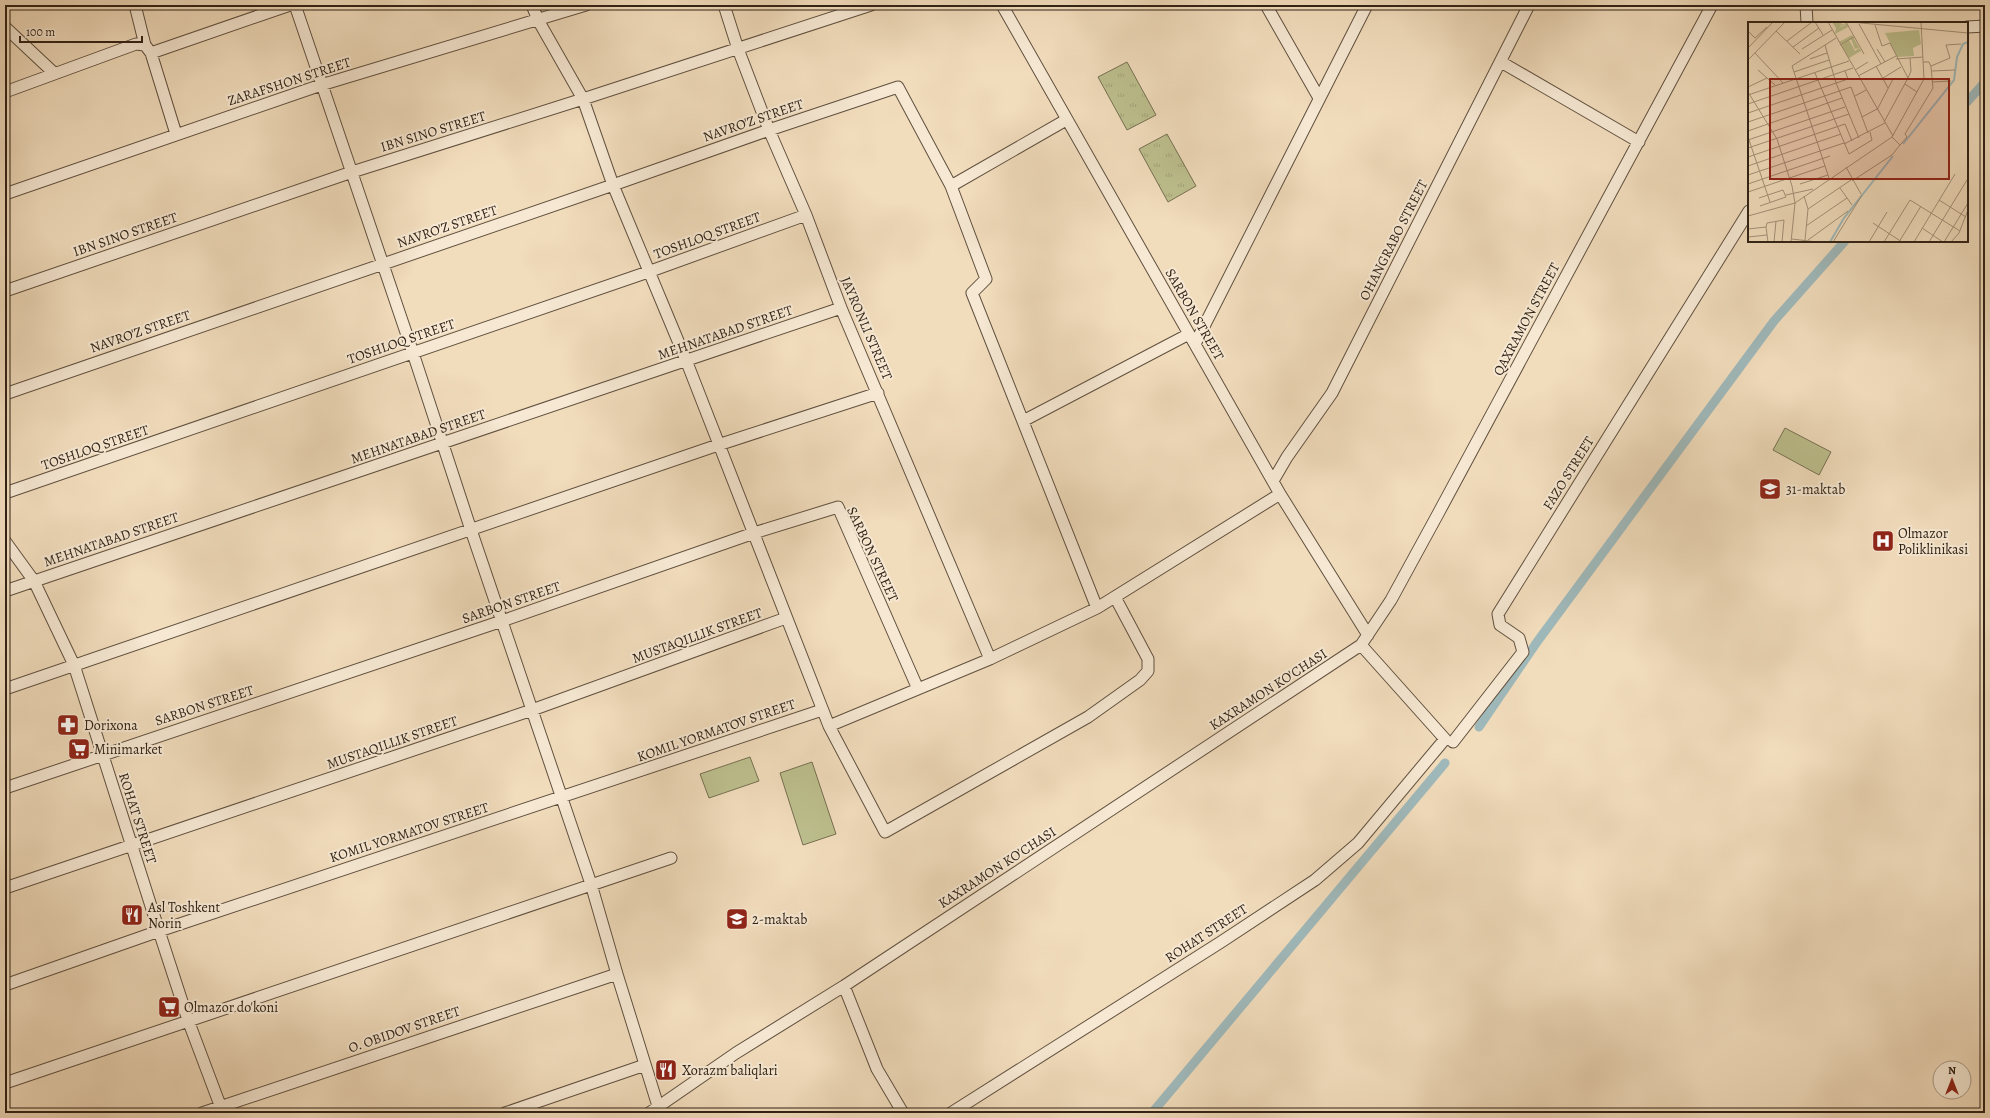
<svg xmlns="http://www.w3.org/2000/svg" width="1990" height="1118" font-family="Alegreya,serif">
	<defs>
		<pattern id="park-tufts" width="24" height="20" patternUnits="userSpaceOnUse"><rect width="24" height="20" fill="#bdbf8e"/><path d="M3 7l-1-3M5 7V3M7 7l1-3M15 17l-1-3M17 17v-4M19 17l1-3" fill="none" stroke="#a3a47a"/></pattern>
	</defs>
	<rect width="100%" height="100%" fill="#f1dcbc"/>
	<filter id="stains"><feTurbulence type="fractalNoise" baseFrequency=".005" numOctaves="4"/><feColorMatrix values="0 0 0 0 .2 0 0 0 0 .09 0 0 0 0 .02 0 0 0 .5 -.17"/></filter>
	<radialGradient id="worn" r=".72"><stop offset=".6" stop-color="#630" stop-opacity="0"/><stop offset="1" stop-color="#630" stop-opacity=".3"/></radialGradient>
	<!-- park -->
	<path fill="url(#park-tufts)" stroke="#767052" d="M 1127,62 L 1156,115 L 1127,130 L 1098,77 Z
		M 1167,134 L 1196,186 L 1168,202 L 1139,149 Z"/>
	<!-- pitch -->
	<path fill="#bdbf8e" stroke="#767052" d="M 1785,428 L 1831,452 L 1819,475 L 1773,450 Z
		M 750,757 L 759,781 L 709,798 L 700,774 Z
		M 812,762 L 836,834 L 803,845 L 780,773 Z"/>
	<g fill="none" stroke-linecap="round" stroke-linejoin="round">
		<!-- canal -->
		<path stroke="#9fb9bb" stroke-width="9" d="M 1967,102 L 1985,82
			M 1479,727 L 1537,642 L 1774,321 L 1845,241
			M 1152,1113 L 1445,763"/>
		<!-- minor casing -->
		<g stroke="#60503f" stroke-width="13">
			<path id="minor" d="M 135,5 L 145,45
				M 295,5 L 413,353 L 471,530 L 591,884 L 617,974 L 658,1106
				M 532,5 L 538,20 L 583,99 L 613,185 L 686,360 L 829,726 L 885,832 L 1088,717 L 1140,680 L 1148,671 L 1148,659 L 1115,597
				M 724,5 L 738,49 L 769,130 L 806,215 L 841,308 L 990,659
				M 1002,5 L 1280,494 L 1368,635
				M 1266,5 L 1319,98
				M 1806,5 L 1807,23
				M 5,27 L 54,73
				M 1967,27 L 1985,26
				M 151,53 L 176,134
				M 1501,62 L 1639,142
				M 5,92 L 136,44 L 145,45 L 151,53 L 290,5
				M 951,186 L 1066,120
				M 5,194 L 321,85 L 586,5
				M 5,291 L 352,172 L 583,99 L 871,5
				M 1195,344 L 1367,5
				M 5,394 L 613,185 L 769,130 L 898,87 L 951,186 L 986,279 L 972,293 L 1097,608
				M 1023,421 L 1189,334
				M 1273,481 L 1287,457 L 1332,393 L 1529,5
				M 5,493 L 648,272 L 806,215
				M 5,541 L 34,581 L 74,665 L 159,931 L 188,1020 L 223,1113
				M 5,591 L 841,308
				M 5,689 L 718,445 L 878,393
				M 829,726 L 990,659 L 1097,608 L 1280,494
				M 1453,742 L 1523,652 L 1519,638 L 1500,625 L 1498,614 L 1749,211
				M 5,788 L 502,621 L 754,533 L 838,507 L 918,689
				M 5,888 L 532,710 L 786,618
				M 5,985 L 159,931 L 822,710
				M 844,986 L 877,1069 L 903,1113
				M 5,1083 L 671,858
				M 202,1113 L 617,974
				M 505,1113 L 645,1065
				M 649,1113 L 736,1053 L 844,986 L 1361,645 L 1391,600 L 1439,512 L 1712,5
				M 951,1113 L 1221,942 L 1315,880 L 1358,843 L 1445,739 L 1361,645"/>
		</g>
		<!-- minor -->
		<use href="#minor" stroke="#f6e8d3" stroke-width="11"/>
	</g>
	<!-- icons -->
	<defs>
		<g id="school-square" transform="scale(1.15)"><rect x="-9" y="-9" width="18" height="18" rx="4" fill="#8f2418" stroke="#f6e8d3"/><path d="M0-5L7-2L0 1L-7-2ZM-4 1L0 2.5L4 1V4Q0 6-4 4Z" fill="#fff"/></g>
		<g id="hospital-square" transform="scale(1.15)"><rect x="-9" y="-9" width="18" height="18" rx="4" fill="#8f2418" stroke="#f6e8d3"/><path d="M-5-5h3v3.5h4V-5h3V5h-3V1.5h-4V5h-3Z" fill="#fff"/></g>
		<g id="pharmacy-square" transform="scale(1.15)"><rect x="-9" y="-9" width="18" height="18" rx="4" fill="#8f2418" stroke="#f6e8d3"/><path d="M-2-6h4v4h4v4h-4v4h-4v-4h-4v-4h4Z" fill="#fff"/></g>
		<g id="supermarket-square" transform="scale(1.15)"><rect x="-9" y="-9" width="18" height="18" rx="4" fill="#8f2418" stroke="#f6e8d3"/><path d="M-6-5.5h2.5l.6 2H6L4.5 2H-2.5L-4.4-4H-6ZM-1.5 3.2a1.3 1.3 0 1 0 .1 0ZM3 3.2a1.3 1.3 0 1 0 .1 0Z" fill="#fff"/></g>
		<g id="restaurant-square" transform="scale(1.15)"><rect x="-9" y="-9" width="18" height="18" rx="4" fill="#8f2418" stroke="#f6e8d3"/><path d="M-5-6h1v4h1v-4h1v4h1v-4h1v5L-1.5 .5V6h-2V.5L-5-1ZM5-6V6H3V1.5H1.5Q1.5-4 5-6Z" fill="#fff"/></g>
	</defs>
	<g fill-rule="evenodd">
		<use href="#school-square" x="1770" y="489"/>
		<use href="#hospital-square" x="1883" y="541"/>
		<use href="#pharmacy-square" x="68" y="725"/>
		<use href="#supermarket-square" x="79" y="749"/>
		<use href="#restaurant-square" x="132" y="915"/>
		<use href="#school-square" x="737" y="919"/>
		<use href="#supermarket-square" x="169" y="1007"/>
		<use href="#restaurant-square" x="666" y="1070"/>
	</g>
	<g text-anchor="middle" stroke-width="4" stroke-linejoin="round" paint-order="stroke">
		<!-- street labels -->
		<g font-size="14" fill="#302215" stroke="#f6e8d3">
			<text transform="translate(289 81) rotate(-18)" y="5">ZARAFSHON STREET</text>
			<text transform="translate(753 120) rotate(-19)" y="5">NAVRO'Z STREET</text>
			<text transform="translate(433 131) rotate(-17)" y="5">IBN SINO STREET</text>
			<text transform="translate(447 226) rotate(-19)" y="5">NAVRO'Z STREET</text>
			<text transform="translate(125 234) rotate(-19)" y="5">IBN SINO STREET</text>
			<text transform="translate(707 235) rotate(-20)" y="5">TOSHLOQ STREET</text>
			<text transform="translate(1393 240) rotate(-63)" y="5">OHANGRABO STREET</text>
			<text transform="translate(1195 314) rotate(60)" y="5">SARBON STREET</text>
			<text transform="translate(1526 319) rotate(-62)" y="5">QAXRAMON STREET</text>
			<text transform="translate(867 328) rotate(67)" y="5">JAYRONLI STREET</text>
			<text transform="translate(140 331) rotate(-19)" y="5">NAVRO'Z STREET</text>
			<text transform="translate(725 332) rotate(-19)" y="5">MEHNATАBАD STREET</text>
			<text transform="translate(401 341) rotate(-19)" y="5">TOSHLOQ STREET</text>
			<text transform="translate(418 436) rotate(-19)" y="5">MEHNATАBАD STREET</text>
			<text transform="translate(95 447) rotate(-19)" y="5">TOSHLOQ STREET</text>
			<text transform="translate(1568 473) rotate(-58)" y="5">FAZO STREET</text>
			<text transform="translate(111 539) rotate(-19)" y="5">MEHNATАBАD STREET</text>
			<text transform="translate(873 554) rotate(65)" y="5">SARBON STREET</text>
			<text transform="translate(511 602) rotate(-19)" y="5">SARBON STREET</text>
			<text transform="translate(697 635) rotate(-20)" y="5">MUSTAQILLIK STREET</text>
			<text transform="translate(1268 689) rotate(-33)" y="5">KAXRAMON KO'CHASI</text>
			<text transform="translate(204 705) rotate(-18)" y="5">SARBON STREET</text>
			<text transform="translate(716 730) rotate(-19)" y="5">KOMIL YORMATOV STREET</text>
			<text transform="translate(392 742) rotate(-19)" y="5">MUSTAQILLIK STREET</text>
			<text transform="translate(138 818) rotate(72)" y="5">ROHAT STREET</text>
			<text transform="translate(409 832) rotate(-18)" y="5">KOMIL YORMATOV STREET</text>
			<text transform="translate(997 867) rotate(-33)" y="5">KAXRAMON KO'CHASI</text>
			<text transform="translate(1206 933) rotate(-33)" y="5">ROHAT STREET</text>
			<text transform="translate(404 1029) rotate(-19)" y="5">O. OBIDOV STREET</text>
		</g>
		<!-- poi labels -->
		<g font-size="14" fill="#302215" stroke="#f6e8d3" text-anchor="start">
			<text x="1786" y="494">31-maktab</text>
			<text x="1898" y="538">Olmazor<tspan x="1898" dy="16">Poliklinikasi</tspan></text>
			<text x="84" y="730">Dorixona</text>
			<text x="94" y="754">Minimarket</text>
			<text x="148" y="912">Asl Toshkent<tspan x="148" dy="16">Norin</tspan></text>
			<text x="752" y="924">2-maktab</text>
			<text x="184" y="1012">Olmazor do'koni</text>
			<text x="682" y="1075">Xorazm baliqlari</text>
		</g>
	</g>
	<!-- overview -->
	<g transform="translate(1748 22)">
		<rect width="220" height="220" fill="#f1dcbc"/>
		<path d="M 84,0 L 91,0 L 93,5 L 98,3 L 93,4 L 91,0 L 96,3 L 98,0 L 100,5 L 87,12 L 88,6 ZM 104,13 L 113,29 L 101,36 L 93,23 L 101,18 L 107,29 L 111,26 L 107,27 L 103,17 L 93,22 L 91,20 Z" fill="#bdbf8e"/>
		<path d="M 171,8 L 173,22 L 165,26 L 166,34 L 149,35 L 137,11 Z" fill="#bdbf8e"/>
		<path fill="none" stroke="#9fb9bb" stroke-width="2" d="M 155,122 L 206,58 L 209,35 L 215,22 L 220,20M 82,220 L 96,196 L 145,134"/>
		<path fill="none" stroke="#a49279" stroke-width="1" d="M 67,0 L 75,13M 80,0 L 145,114M 98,0 L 116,32M 103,0 L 220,11M 111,2 L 133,42M 127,3 L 134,24 L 142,21 L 160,56 L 136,100M 0,9 L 7,16 L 19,5M 28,9 L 52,32M 39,19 L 64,0M 77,23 L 88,61 L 111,116M 92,23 L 106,15M 45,25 L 71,6M 0,26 L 25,0M 54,27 L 84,8M 129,27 L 137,40M 7,31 L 35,61M 62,37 L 79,31M 148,37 L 175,35M 0,38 L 37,0M 128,44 L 140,66M 183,44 L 202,36 L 198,23 L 213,22M 10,48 L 27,63M 107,48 L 120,40M 184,49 L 207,48M 46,50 L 81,38M 67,51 L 101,132 L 124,118 L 122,110M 110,54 L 148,34M 135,56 L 153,45M 160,56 L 163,49 L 162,36M 184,60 L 203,59M 157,62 L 169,70M 0,65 L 19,56M 220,69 L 220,83M 0,70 L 29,117 L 44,164 L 47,181 L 43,220M 0,73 L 101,39M 107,74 L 118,68M 0,82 L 105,46M 129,88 L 145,57M 0,91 L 100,57 L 97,49M 114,95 L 129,87M 0,100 L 103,65 L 120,111M 0,109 L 94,76M 0,115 L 22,180M 0,118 L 97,85M 96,122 L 137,101M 152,123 L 159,115 L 157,112 L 185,66 L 183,45 L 181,40 L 175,40M 0,126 L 101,92M 0,135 L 97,102 L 104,119M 0,144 L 93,112M 98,145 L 113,172M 0,153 L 96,121M 81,156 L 44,44 L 88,16M 104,159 L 144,133 L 152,123 L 144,115M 0,162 L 82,134M 52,162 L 80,153M 92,166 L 104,183M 0,170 L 77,144M 38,173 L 65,167M 56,174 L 60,187 L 57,218M 11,176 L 35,168 L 38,175 L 12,184M 191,178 L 218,195M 60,187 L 103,158M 0,194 L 47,181 L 144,115 L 176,57 L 173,0M 125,201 L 154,220M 58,204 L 99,176M 18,205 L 20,220M 174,206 L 195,220M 0,207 L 18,205 L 19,201 L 36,198 L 34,220M 0,215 L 19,213M 44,217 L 69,220M 60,218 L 100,189M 26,220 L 28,199M 85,220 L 114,173M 121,220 L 139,190M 136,220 L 162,178 L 212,209M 151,220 L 173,184M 166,220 L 207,152M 181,220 L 219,158M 196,220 L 220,181M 203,220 L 211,211 L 220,188"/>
		<path fill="#8f2418" fill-opacity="0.15" stroke="#8f2418" stroke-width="2" d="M 22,57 L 201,57 L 201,157 L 22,157 Z"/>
		<rect width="220" height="220" fill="none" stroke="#302215" stroke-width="2"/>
	</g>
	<!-- margin -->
	<rect width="1990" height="1118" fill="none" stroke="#f1dcbc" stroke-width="20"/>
	<rect x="6" y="6" width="1978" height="1106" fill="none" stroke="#302215" stroke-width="2"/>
	<rect x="10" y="10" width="1970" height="1098" fill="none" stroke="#302215"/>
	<!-- north arrow -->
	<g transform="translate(1952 1080)"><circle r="19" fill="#f6e8d3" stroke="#a79987"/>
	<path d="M0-3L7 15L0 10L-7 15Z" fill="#8f2418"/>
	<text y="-6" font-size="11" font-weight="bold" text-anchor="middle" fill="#302215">N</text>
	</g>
	<!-- scale -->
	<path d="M20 36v6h122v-6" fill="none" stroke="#302215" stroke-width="2"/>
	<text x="26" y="36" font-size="12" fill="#302215" stroke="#f6e8d3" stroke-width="3" paint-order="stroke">100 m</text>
	<rect width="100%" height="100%" filter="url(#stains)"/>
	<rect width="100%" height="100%" fill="url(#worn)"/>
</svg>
